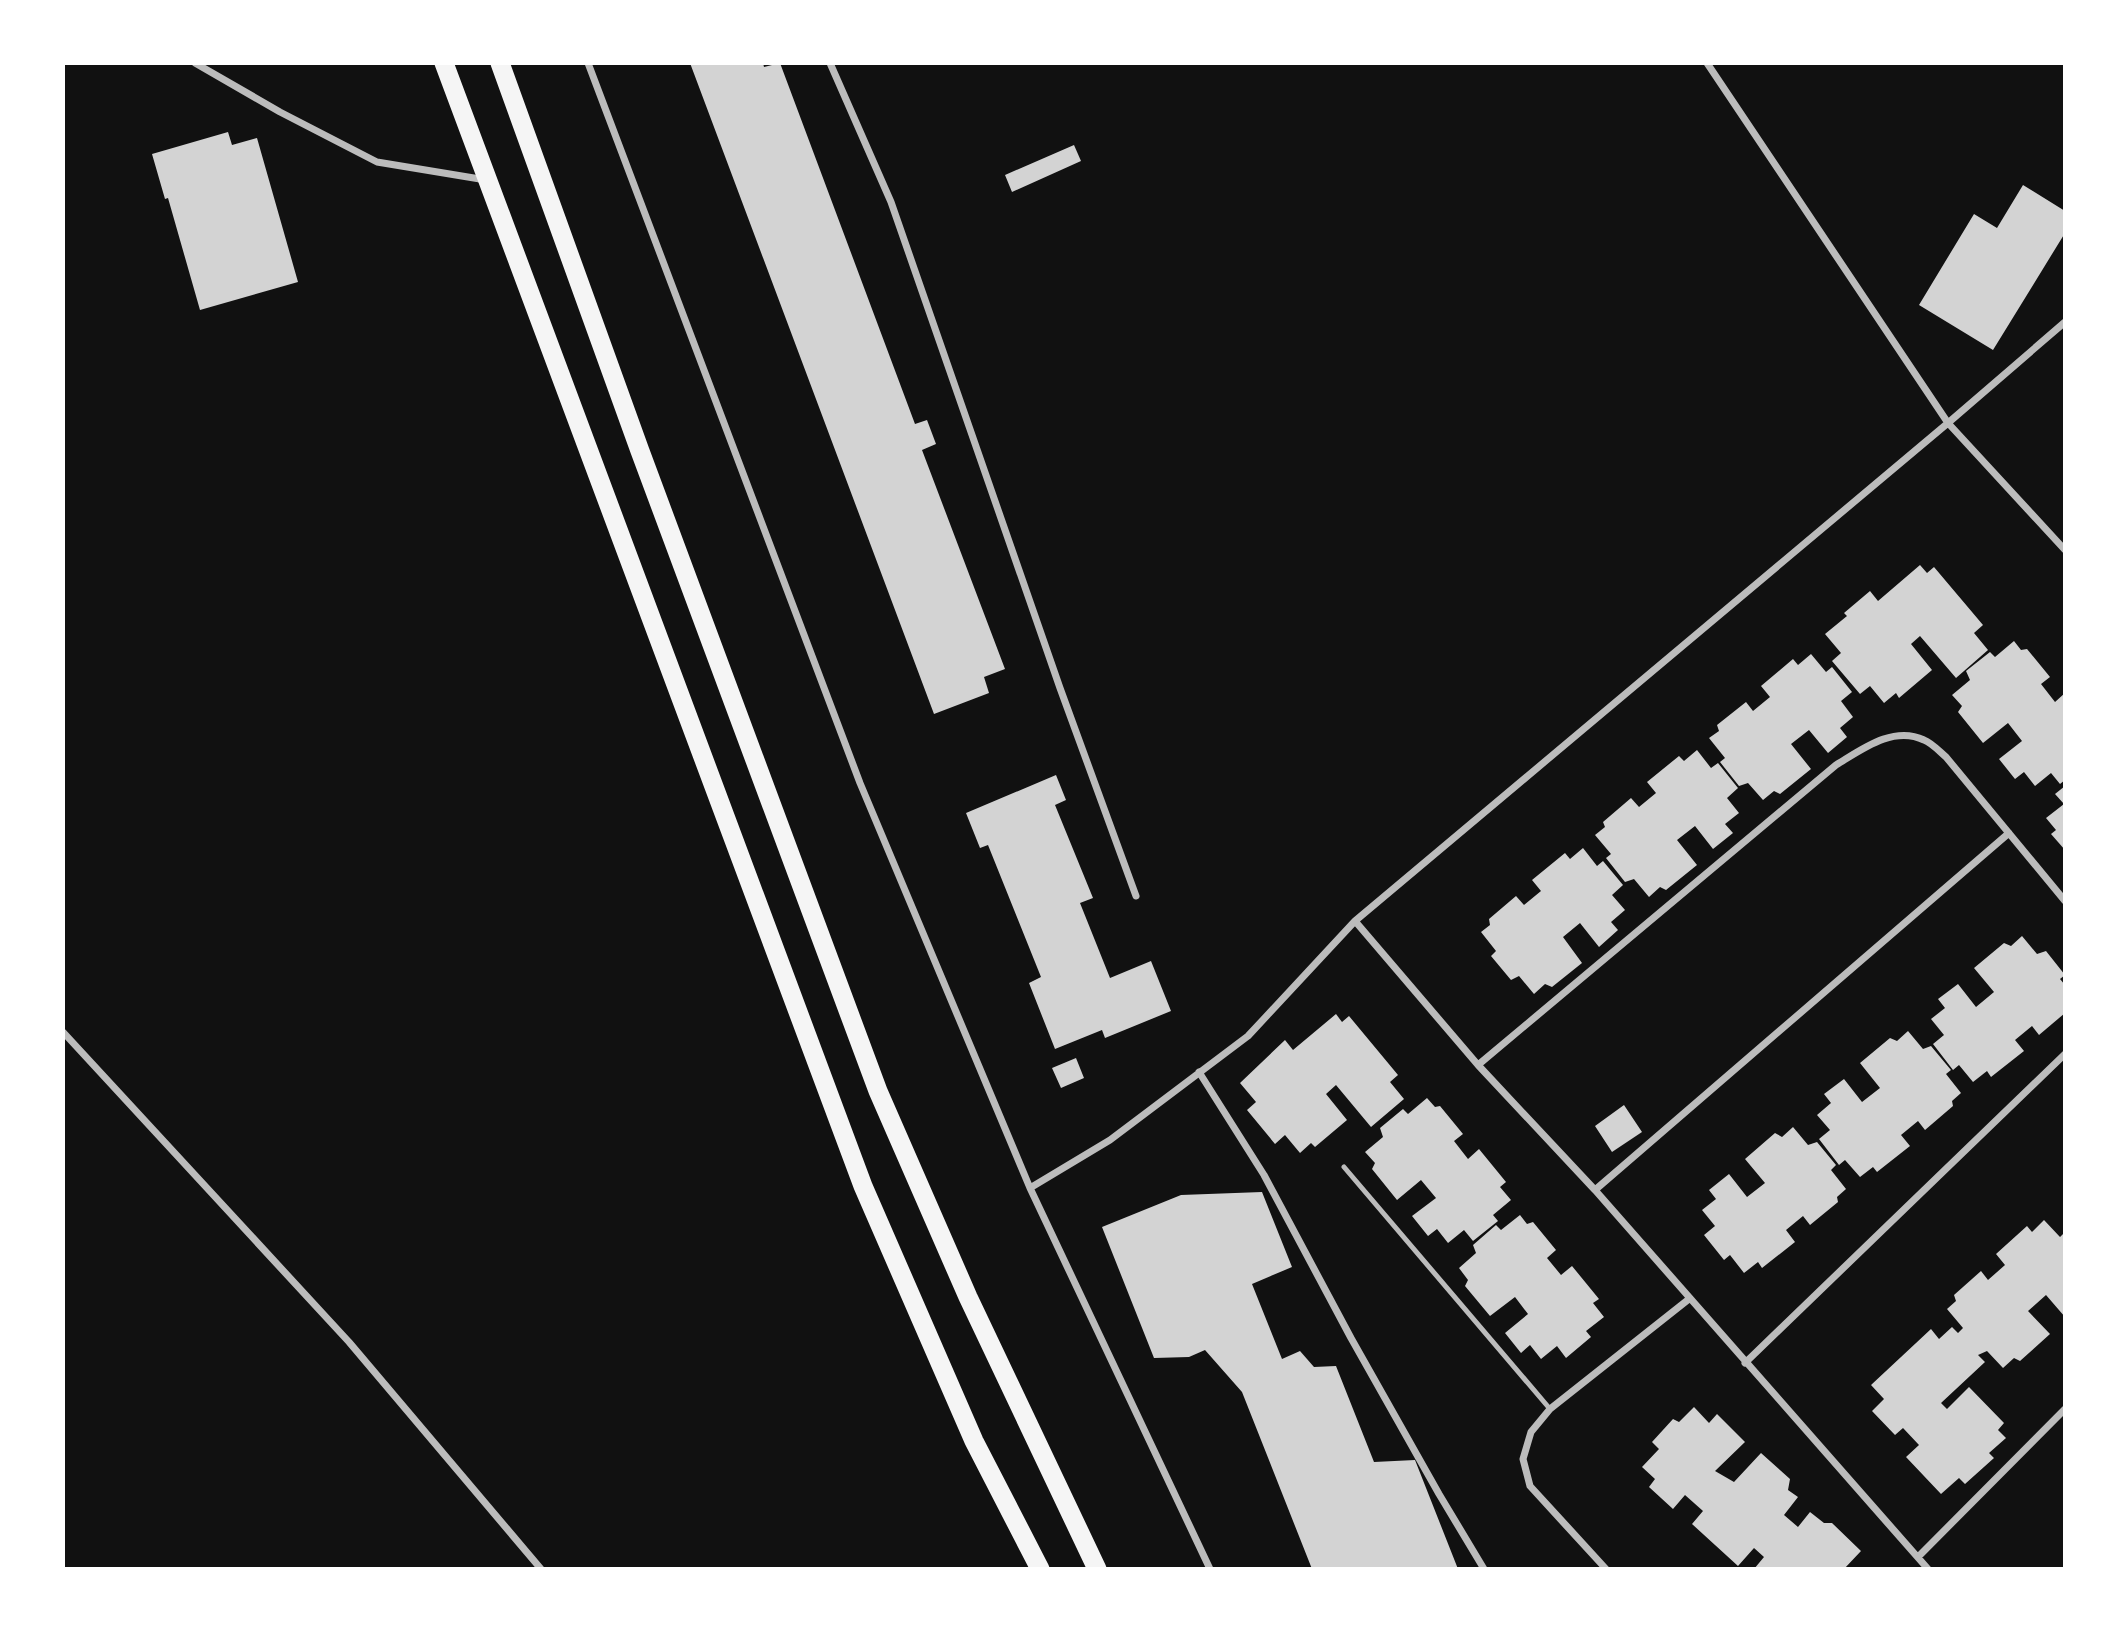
<svg xmlns="http://www.w3.org/2000/svg" width="2128" height="1632" font-family="Roboto,sans-serif">
	<rect width="100%" height="100%" fill="#111"/>
	<!-- building -->
	<path fill="#d3d3d3" d="M 690,63 L 763,63 L 764,67 L 780,63 L 915,424 L 927,420 L 936,444 L 922,450 L 1005,669 L 984,677 L 989,693 L 934,714 Z
		M 228,132 L 232,145 L 257,138 L 298,282 L 200,310 L 168,198 L 165,199 L 152,154 Z
		M 1074,145 L 1081,161 L 1012,192 L 1005,175 Z
		M 2023,185 L 2065,211 L 2065,233 L 1993,350 L 1919,305 L 1974,214 L 1997,228 Z
		M 1920,565 L 1927,573 L 1934,567 L 1983,625 L 1974,633 L 1988,650 L 1956,678 L 1920,636 L 1911,644 L 1932,670 L 1899,698 L 1896,693 L 1884,703 L 1870,686 L 1860,694 L 1832,661 L 1841,653 L 1825,634 L 1847,616 L 1844,613 L 1870,591 L 1878,601 Z
		M 2014,641 L 2021,650 L 2027,649 L 2050,677 L 2041,684 L 2055,702 L 2065,693 L 2065,780 L 2060,784 L 2051,773 L 2035,786 L 2024,772 L 2015,779 L 1999,759 L 2022,741 L 2008,723 L 1983,743 L 1958,712 L 1962,706 L 1952,695 L 1970,680 L 1966,671 L 1990,652 L 1995,657 Z
		M 1811,654 L 1826,672 L 1832,667 L 1852,692 L 1841,701 L 1853,717 L 1840,728 L 1847,737 L 1828,753 L 1809,730 L 1791,744 L 1811,769 L 1780,794 L 1774,791 L 1763,800 L 1748,783 L 1739,786 L 1720,762 L 1725,758 L 1709,738 L 1719,731 L 1717,725 L 1746,702 L 1753,711 L 1770,697 L 1761,686 L 1793,659 L 1798,665 Z
		M 1697,750 L 1711,768 L 1718,763 L 1738,788 L 1727,798 L 1739,813 L 1725,824 L 1733,833 L 1713,849 L 1695,826 L 1677,840 L 1697,865 L 1666,890 L 1660,887 L 1649,897 L 1634,879 L 1625,882 L 1606,858 L 1611,854 L 1595,835 L 1605,827 L 1603,822 L 1631,798 L 1639,807 L 1656,793 L 1647,782 L 1679,756 L 1684,761 Z
		M 1056,775 L 1066,800 L 1055,805 L 1093,898 L 1080,903 L 1110,978 L 1151,961 L 1171,1011 L 1105,1038 L 1102,1030 L 1055,1049 L 1029,983 L 1041,977 L 988,845 L 980,848 L 966,813 Z
		M 2065,786 L 2065,850 L 2051,834 L 2056,830 L 2046,818 L 2064,804 L 2055,794 Z
		M 1583,848 L 1597,866 L 1603,861 L 1623,885 L 1612,895 L 1625,910 L 1611,922 L 1618,930 L 1599,947 L 1580,923 L 1563,937 L 1582,963 L 1552,987 L 1545,984 L 1534,994 L 1519,976 L 1511,980 L 1491,956 L 1496,951 L 1481,932 L 1490,925 L 1489,919 L 1516,896 L 1524,905 L 1541,891 L 1532,880 L 1565,853 L 1570,859 Z
		M 2022,936 L 2037,954 L 2046,951 L 2065,975 L 2060,979 L 2065,985 L 2065,1013 L 2039,1035 L 2032,1026 L 2015,1040 L 2024,1051 L 1991,1077 L 1987,1071 L 1973,1082 L 1959,1065 L 1953,1070 L 1933,1044 L 1944,1035 L 1931,1019 L 1945,1008 L 1938,999 L 1958,984 L 1976,1007 L 1994,992 L 1974,968 L 2004,943 L 2011,946 Z
		M 1336,1014 L 1342,1022 L 1349,1016 L 1398,1075 L 1390,1082 L 1404,1099 L 1371,1127 L 1336,1085 L 1326,1094 L 1347,1120 L 1315,1147 L 1311,1143 L 1300,1153 L 1285,1135 L 1275,1144 L 1247,1110 L 1256,1102 L 1240,1083 L 1285,1040 L 1293,1050 Z
		M 1908,1031 L 1923,1049 L 1931,1046 L 1951,1070 L 1946,1074 L 1961,1093 L 1952,1101 L 1953,1106 L 1925,1130 L 1918,1121 L 1901,1135 L 1910,1146 L 1877,1172 L 1873,1167 L 1860,1177 L 1845,1160 L 1839,1165 L 1819,1139 L 1830,1130 L 1817,1115 L 1831,1103 L 1824,1094 L 1844,1079 L 1862,1102 L 1880,1088 L 1860,1063 L 1890,1038 L 1897,1041 Z
		M 1076,1058 L 1084,1078 L 1061,1088 L 1052,1068 Z
		M 1427,1098 L 1435,1107 L 1440,1106 L 1463,1134 L 1454,1141 L 1468,1159 L 1479,1149 L 1506,1182 L 1500,1187 L 1511,1200 L 1493,1215 L 1498,1221 L 1473,1241 L 1464,1230 L 1448,1243 L 1437,1229 L 1428,1236 L 1412,1216 L 1436,1198 L 1421,1180 L 1397,1200 L 1372,1169 L 1375,1163 L 1365,1152 L 1383,1137 L 1380,1128 L 1403,1109 L 1408,1114 Z
		M 1624,1105 L 1642,1132 L 1612,1152 L 1595,1126 Z
		M 1793,1127 L 1808,1145 L 1817,1142 L 1836,1165 L 1831,1170 L 1846,1189 L 1837,1197 L 1838,1202 L 1810,1225 L 1803,1216 L 1786,1230 L 1795,1242 L 1762,1268 L 1758,1262 L 1744,1273 L 1730,1255 L 1724,1260 L 1704,1235 L 1715,1226 L 1702,1210 L 1716,1199 L 1709,1190 L 1729,1174 L 1747,1197 L 1765,1183 L 1745,1159 L 1775,1133 L 1782,1137 Z
		M 1262,1192 L 1292,1267 L 1252,1284 L 1282,1359 L 1300,1351 L 1314,1367 L 1336,1366 L 1374,1462 L 1415,1460 L 1458,1569 L 1312,1569 L 1242,1392 L 1205,1350 L 1189,1357 L 1154,1358 L 1102,1227 L 1181,1195 Z
		M 1520,1215 L 1527,1224 L 1533,1222 L 1556,1250 L 1547,1258 L 1561,1275 L 1572,1266 L 1599,1299 L 1593,1303 L 1604,1317 L 1586,1331 L 1591,1337 L 1566,1358 L 1557,1346 L 1541,1359 L 1530,1345 L 1521,1353 L 1505,1333 L 1528,1314 L 1515,1297 L 1490,1316 L 1465,1286 L 1468,1280 L 1459,1268 L 1476,1253 L 1473,1245 L 1496,1225 L 1501,1230 Z
		M 2044,1220 L 2060,1237 L 2065,1232 L 2065,1317 L 2046,1295 L 2028,1311 L 2050,1334 L 2020,1361 L 2014,1358 L 2003,1368 L 1987,1351 L 1978,1355 L 1985,1362 L 1941,1403 L 1947,1409 L 1969,1387 L 2004,1423 L 1998,1430 L 2006,1438 L 1989,1453 L 1994,1458 L 1965,1484 L 1959,1478 L 1941,1494 L 1906,1457 L 1919,1445 L 1903,1428 L 1895,1435 L 1872,1411 L 1884,1399 L 1871,1385 L 1931,1329 L 1939,1339 L 1952,1327 L 1958,1333 L 1963,1328 L 1947,1309 L 1956,1301 L 1954,1295 L 1981,1271 L 1988,1280 L 2005,1265 L 1996,1254 L 2027,1226 L 2032,1232 Z
		M 1694,1407 L 1709,1423 L 1717,1414 L 1745,1442 L 1715,1471 L 1734,1482 L 1761,1453 L 1790,1479 L 1788,1490 L 1798,1497 L 1784,1515 L 1798,1527 L 1810,1512 L 1824,1523 L 1832,1523 L 1861,1551 L 1844,1569 L 1754,1569 L 1764,1557 L 1754,1548 L 1738,1566 L 1692,1524 L 1703,1511 L 1685,1495 L 1673,1509 L 1649,1487 L 1655,1479 L 1642,1467 L 1659,1449 L 1652,1442 L 1673,1419 L 1679,1422 Z"/>
	<g fill="none" stroke-linecap="round" stroke-linejoin="round">
		<!-- service -->
		<path stroke="#bcbcbc" stroke-width="5" d="M 1344,1167 L 1550,1409"/>
		<!-- minor -->
		<path stroke="#bcbcbc" stroke-width="7" d="M 195,63 L 280,112 L 377,162 L 486,180
			M 588,63 L 860,783 L 1030,1188 L 1210,1569
			M 830,63 L 891,202 L 1060,688 L 1136,896
			M 1707,63 L 1948,423 L 2065,550
			M 1355,921 L 1478,1065 L 1595,1190 L 1928,1569
			M 63,1032 L 349,1342 L 541,1569
			M 1478,1065 L 1836,765 C 1861,750 1893,725 1924,740 C 1932,743 1940,752 1946,757 L 2065,901
			M 1199,1072 L 1264,1175 L 1351,1338 L 1439,1494 L 1484,1569
			M 1030,1188 L 1110,1140 L 1248,1036 L 1355,921 L 1948,423 L 2065,322
			M 1595,1190 L 2009,833
			M 1745,1363 L 2065,1054
			M 1918,1557 L 2065,1409
			M 1606,1569 L 1530,1486 L 1523,1459 L 1531,1432 L 1550,1409 L 1689,1299"/>
		<!-- trunk -->
		<path stroke="#f5f5f5" stroke-width="19" d="M 444,63 L 863,1186 L 974,1441 L 1040,1569
			M 500,63 L 640,451 L 878,1091 L 968,1297 L 1097,1569"/>
	</g>
	<!-- border -->
	<rect width="2128" height="1632" fill="none" stroke="#ffffff" stroke-width="130"/>
</svg>
